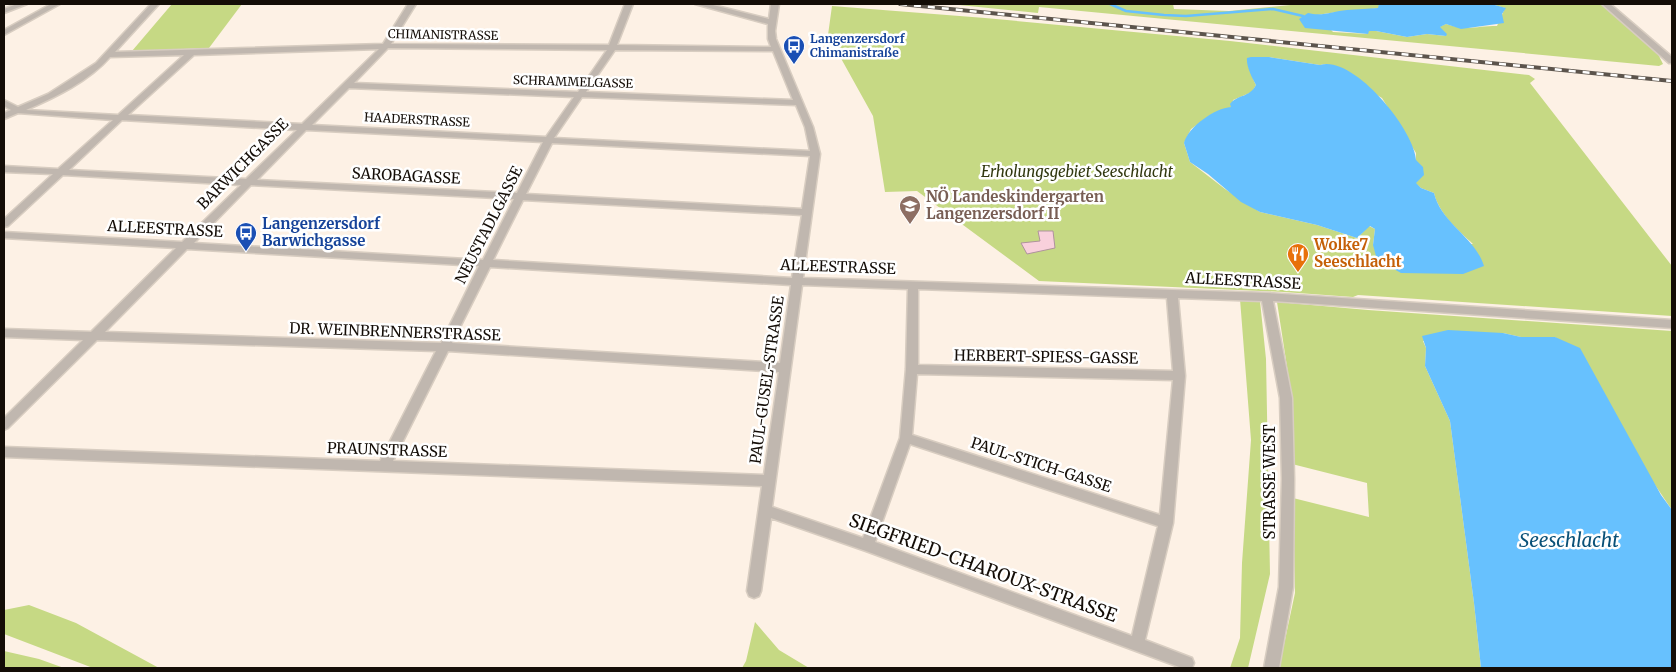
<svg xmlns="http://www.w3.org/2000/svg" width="1676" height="672" font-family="Merriweather,serif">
	<rect width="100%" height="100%" fill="#fdf1e5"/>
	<!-- green -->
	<path fill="#c6d984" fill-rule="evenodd" d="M 172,4 L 242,4 L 209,48 L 132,51 Z
		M 949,4 L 1173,4 L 1174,9 L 1229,11 L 1301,4 L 1379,4 L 1379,8 C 1358,11 1338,11 1317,15 L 1333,32 L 1368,34 L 1368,31 L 1376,31 L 1407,37 L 1427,34 L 1446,36 L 1439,27 L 1446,24 C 1466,31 1477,26 1497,26 L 1505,8 L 1491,4 L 1479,4 L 1602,4 L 1657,52 L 1663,64 L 1659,66 L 1039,7 L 1038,13 Z
		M 832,6 L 985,18 L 1230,41 L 1529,75 L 1535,79 L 1530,83 L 1672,266 L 1672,316 L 1358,295 L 1353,297 L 1284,292 L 1039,281 L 917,191 L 885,192 L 873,116 L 828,35 ZM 1269,57 L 1320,65 L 1325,64 L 1382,98 L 1416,153 L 1415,183 L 1421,188 L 1434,193 C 1439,214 1458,230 1473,244 L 1373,245 L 1375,229 L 1369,226 L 1357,238 L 1317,225 L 1260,212 L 1225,189 L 1190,162 L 1184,143 L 1191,129 L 1212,114 L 1232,107 L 1233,100 L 1252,92 L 1256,85 C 1252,78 1252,72 1248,66 Z
		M 1240,299 L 1260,301 L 1266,359 L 1270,574 L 1248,668 L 1230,668 L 1240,638 L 1242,563 L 1251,440 Z
		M 1277,302 L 1368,310 L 1672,331 L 1672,510 L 1555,337 L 1521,337 L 1503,333 L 1423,341 L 1426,348 L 1425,366 L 1450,421 L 1474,603 L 1481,668 L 1279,668 L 1295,593 L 1293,498 L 1369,517 L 1367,483 L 1292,464 L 1292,399 Z
		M 29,605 L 76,623 L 159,668 L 93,668 L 4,634 L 4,610 Z
		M 755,622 L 779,650 L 809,668 L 742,668 L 746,661 Z
		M 4,651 L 39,659 L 64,668 L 4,668 Z"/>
	<!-- water -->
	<path fill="#67c1fe" d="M 1379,4 L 1491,4 L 1506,8 L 1502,14 L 1504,23 L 1461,29 L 1446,24 L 1440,27 L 1447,34 L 1446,36 L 1427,34 L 1407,37 L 1376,31 L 1369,31 L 1368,34 L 1305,28 L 1299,19 L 1308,13 C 1322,17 1333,11 1347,10 C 1357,9 1368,9 1378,8 Z
		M 1251,57 L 1269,57 L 1320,65 C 1354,55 1415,131 1416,160 L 1423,167 L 1424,175 L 1416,183 L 1421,188 L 1434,193 C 1441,223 1475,237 1484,266 L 1463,274 L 1401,273 L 1385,264 L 1376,256 L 1373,245 L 1375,229 L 1370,226 L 1357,238 L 1317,225 L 1260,212 L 1241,202 L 1208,174 L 1190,162 L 1184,143 C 1188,127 1215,108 1231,107 L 1230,104 C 1238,94 1249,98 1256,85 C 1252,78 1246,66 1247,58 Z
		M 1448,330 L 1503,333 L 1521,337 L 1555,337 L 1580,348 L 1661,495 L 1672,510 L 1672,668 L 1481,668 L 1474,603 L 1450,421 L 1425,366 L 1426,348 L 1422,336 Z"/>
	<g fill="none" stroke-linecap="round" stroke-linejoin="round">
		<!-- stream -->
		<path stroke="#67c1fe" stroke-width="2.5" d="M 1110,4 L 1126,11 L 1164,15 L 1186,16 L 1273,9 L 1303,16"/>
	</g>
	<!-- building -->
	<path fill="#f9d0dc" stroke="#af939c" d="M 1038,231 L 1053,231 L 1055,248 L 1027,254 L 1021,243 L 1040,241 Z"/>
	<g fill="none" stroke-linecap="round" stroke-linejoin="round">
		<!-- street casing -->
		<g stroke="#d8cdc1" stroke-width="3">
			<path id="street" d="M 17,4 L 27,4 L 4,13 L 4,9 Z
				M 51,4 L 60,4 L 4,35 L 4,30 Z
				M 151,4 L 159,4 L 115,52 L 383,44 L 408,4 L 416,4 L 391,44 L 609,45 L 625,4 L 633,4 L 617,45 L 771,47 L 768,39 L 768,24 L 695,4 L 709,4 L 769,19 L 771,4 L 779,4 L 775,31 L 776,39 L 813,127 L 820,154 L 803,278 L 1267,293 L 1672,320 L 1672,328 L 1273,301 L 1292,398 L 1294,479 L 1293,587 L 1279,668 L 1264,668 L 1279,587 L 1282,479 L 1280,398 L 1262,301 L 1178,298 L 1185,376 L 1173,523 L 1145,640 L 1192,658 L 1194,663 L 1192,668 L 1182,668 L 866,551 L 771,518 L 761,591 L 759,596 L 754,598 L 749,596 L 747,591 L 762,486 L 4,457 L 4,447 L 380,461 L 436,351 L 97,340 L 8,428 L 4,430 L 4,418 L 83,340 L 4,337 L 4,329 L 91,332 L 176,248 L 4,238 L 4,232 L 182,242 L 241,185 L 63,175 L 8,226 L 4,227 L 4,219 L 53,174 L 4,172 L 4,166 L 58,169 L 113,120 L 18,113 L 4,119 L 4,113 L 11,110 L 4,106 L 4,100 L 18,107 L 48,94 L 96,63 ZM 388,48 L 607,50 L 578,92 L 354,83 ZM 379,49 L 302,124 L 128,115 L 194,55 ZM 615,50 L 773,51 L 793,100 L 586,92 ZM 184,55 L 118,115 L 26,110 C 56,97 89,81 110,57 ZM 349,88 L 574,97 L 546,137 L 312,125 ZM 582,97 L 796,105 L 805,127 L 810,151 L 554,138 ZM 122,120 L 297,130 L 246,179 L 69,170 ZM 306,130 L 543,142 L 517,193 L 257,180 ZM 552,143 L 810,156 L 802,209 L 526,194 ZM 251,185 L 514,199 L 483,260 L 194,243 ZM 523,200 L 802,215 L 792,278 L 493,260 ZM 187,249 L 479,266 L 441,343 L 105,332 ZM 490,267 L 791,285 L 780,363 L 452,343 ZM 802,285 L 908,289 L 906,369 L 900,438 L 863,538 L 772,507 ZM 918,289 L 1167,298 L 1173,371 L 918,365 ZM 448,351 L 779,372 L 764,475 L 393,461 ZM 917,374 L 1173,380 L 1160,515 L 912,435 ZM 910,444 L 1158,526 L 1132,636 L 875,542 Z
				M 1602,4 L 1610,4 L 1672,57 L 1672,63 L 1669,63 Z"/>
		</g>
		<!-- street -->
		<use href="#street" fill="#c0b7af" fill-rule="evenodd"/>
		<!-- rail casing -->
		<g stroke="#5c544c" stroke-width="4">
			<path id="rail" d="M 900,4 L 1672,81"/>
		</g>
		<!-- rail -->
		<use href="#rail" stroke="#fff" stroke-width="2.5" stroke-dasharray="7" stroke-linecap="butt"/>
	</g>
	<!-- icons -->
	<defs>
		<g id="bus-pin" transform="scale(1.125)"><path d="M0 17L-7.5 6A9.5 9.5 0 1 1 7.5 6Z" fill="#1a4fb4" stroke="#fff"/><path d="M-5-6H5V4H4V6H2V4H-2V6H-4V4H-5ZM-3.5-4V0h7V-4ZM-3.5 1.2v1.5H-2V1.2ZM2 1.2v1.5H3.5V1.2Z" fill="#fff"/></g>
		<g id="school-pin" transform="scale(1.125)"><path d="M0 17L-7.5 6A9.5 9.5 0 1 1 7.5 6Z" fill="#8d6e63" stroke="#fff"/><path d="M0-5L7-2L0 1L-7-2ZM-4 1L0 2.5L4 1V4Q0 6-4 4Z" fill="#fff"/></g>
		<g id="restaurant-pin" transform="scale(1.125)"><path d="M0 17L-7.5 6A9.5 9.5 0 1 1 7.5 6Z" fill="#e8710a" stroke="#fff"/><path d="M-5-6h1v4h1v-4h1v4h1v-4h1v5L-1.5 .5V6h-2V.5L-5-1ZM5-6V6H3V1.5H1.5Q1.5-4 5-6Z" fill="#fff"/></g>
	</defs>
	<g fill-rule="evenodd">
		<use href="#bus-pin" x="794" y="46"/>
		<use href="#school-pin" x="910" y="206"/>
		<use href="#bus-pin" x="246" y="233"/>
		<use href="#restaurant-pin" x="1298" y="254"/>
	</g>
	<g text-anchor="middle" stroke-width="5" stroke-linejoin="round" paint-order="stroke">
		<!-- far-street labels -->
		<g font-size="12" fill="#140d07" stroke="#fff">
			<text transform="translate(443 35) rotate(1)" y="4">CHIMANISTRASSE</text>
			<text transform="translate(573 82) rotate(2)" y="4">SCHRAMMELGASSE</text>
			<text transform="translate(417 120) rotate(3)" y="4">HAADERSTRASSE</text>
		</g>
		<!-- far-transit labels -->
		<g font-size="12" font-weight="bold" fill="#164399" stroke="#fff" text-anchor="start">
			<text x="810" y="43">Langenzersdorf<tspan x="810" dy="14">Chimanistraße</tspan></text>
		</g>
		<!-- street labels -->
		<g font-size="15" fill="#140d07" stroke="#fff">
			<text transform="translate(243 164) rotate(-45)" y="5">BARWICHGASSE</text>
			<text transform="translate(406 176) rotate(3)" y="5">SAROBAGASSE</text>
			<text transform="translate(489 225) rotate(-63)" y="5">NEUSTADLGASSE</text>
			<text transform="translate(165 229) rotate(3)" y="5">ALLEESTRASSE</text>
			<text transform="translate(838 267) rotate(2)" y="5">ALLEESTRASSE</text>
			<text transform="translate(1243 281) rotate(3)" y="5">ALLEESTRASSE</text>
			<text transform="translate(395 332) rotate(2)" y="5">DR. WEINBRENNERSTRASSE</text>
			<text transform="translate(1046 357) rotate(1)" y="5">HERBERT-SPIESS-GASSE</text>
			<text transform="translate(767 380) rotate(-82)" y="5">PAUL-GUSEL-STRASSE</text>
			<text transform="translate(387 450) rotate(2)" y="5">PRAUNSTRASSE</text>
			<text transform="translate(1041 465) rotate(18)" y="5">PAUL-STICH-GASSE</text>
			<text transform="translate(1270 482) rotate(-90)" y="5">STRASSE WEST</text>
		</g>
		<!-- park labels -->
		<g font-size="15" font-style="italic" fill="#313810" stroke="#fff">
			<text x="1077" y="177">Erholungsgebiet Seeschlacht</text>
		</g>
		<!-- education labels -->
		<g font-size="15" font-weight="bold" fill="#785e54" stroke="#fff" text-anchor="start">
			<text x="926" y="202">NÖ Landeskindergarten<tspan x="926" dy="17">Langenzersdorf II</tspan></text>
		</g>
		<!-- transit labels -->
		<g font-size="15" font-weight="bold" fill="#164399" stroke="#fff" text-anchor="start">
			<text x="262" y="229">Langenzersdorf<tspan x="262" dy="17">Barwichgasse</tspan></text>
		</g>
		<!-- food labels -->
		<g font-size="15" font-weight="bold" fill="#c56008" stroke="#fff" text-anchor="start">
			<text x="1314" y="250">Wolke7<tspan x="1314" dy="17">Seeschlacht</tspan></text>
		</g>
		<!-- near-street labels -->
		<g font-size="18" fill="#140d07" stroke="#fff">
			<text transform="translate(983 568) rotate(20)" y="6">SIEGFRIED-CHAROUX-STRASSE</text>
		</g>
		<!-- near-water labels -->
		<g font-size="19" font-style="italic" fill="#0a5178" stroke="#fff">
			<text x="1569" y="547">Seeschlacht</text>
		</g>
	</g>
	<!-- border -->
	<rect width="1676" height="672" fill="none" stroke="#140d07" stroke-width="10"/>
</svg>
